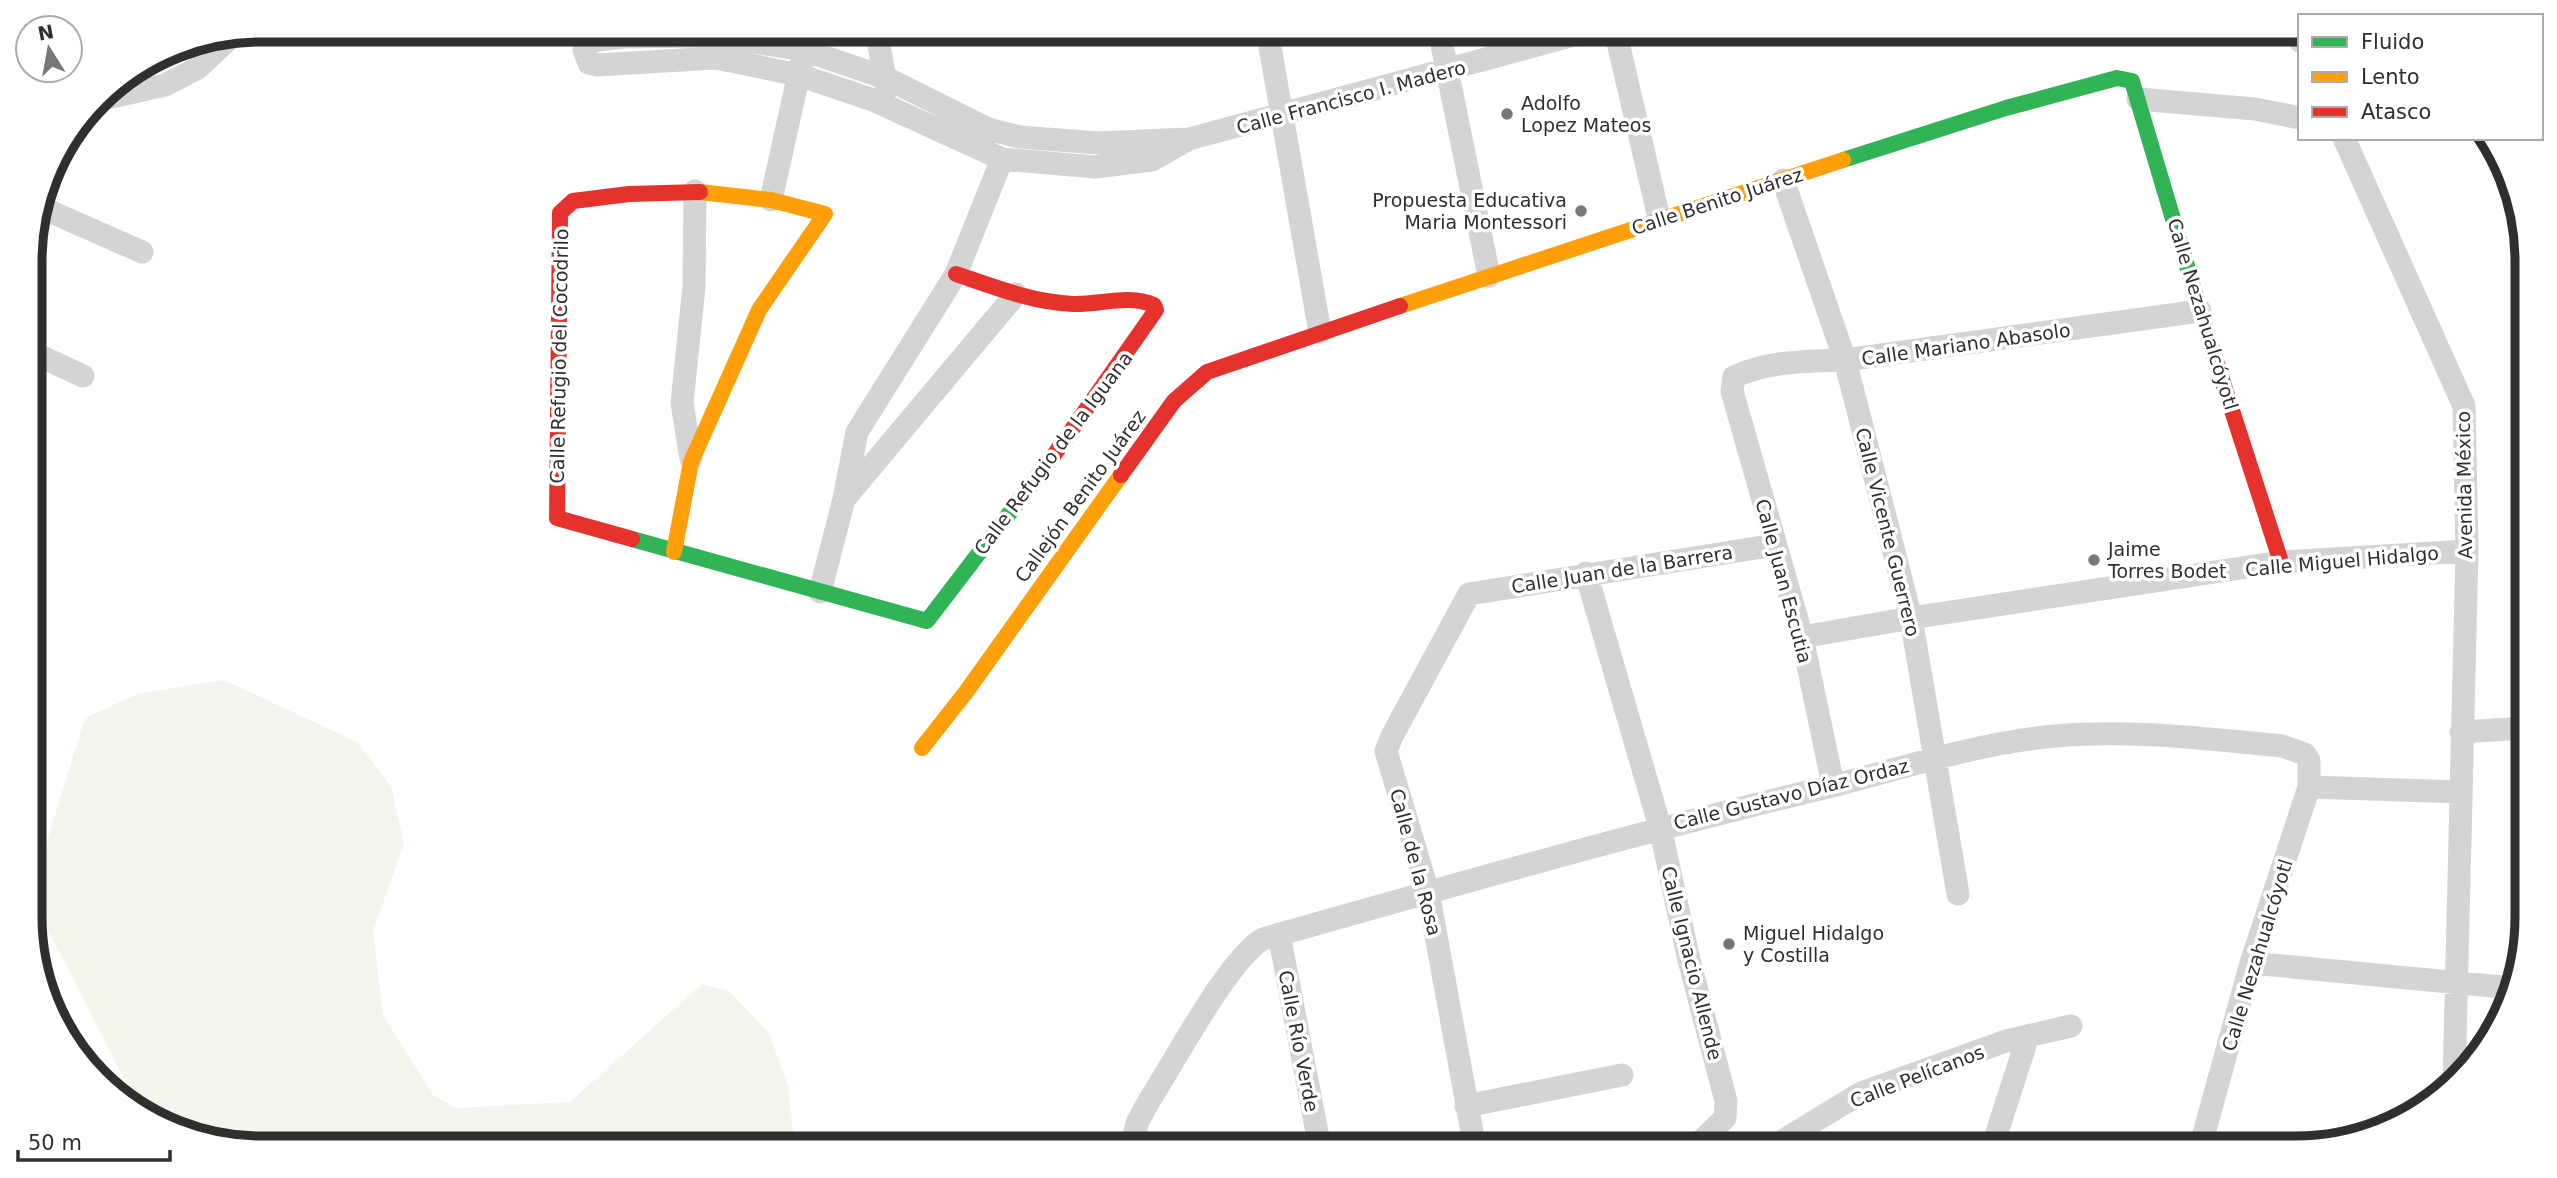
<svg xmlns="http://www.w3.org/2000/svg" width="2557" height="1178" font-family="'DejaVu Sans',sans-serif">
	<rect width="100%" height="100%" fill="#fff"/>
	<!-- green -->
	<path fill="#f2f6ec" d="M 224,680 L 357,742 L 391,786 L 404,844 L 373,931 L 383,1015 L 433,1095 L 456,1108 L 570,1102 L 702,984 L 729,991 L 769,1033 L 788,1086 L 795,1148 L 261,1148 L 172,1131 L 137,1104 L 47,928 L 39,867 L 85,718 L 137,694 Z"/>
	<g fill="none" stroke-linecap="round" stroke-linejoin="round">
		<!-- street -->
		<path stroke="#d4d4d4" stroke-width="23" d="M 876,30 L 887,89
			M 1090,30 L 1126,30
			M 1267,30 L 1320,332
			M 1439,30 L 1489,276
			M 1615,30 L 1659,218
			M 2297,30 L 2300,41
			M 2138,99 L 2255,109 L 2300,118
			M 98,100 L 165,85 L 198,68 L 233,35
			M 2344,138 L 2464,406 L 2467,551 L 2454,1084
			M 1189,139 L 1152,160 L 1095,167 L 1002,159 L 873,100 L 799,75 L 716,58 L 597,65 L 589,63 L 584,50 L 591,41 L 623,37 L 716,36 L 804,50 L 886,78 L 988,129 L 1020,137 L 1098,143 L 1189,139 L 1593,30
			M 1783,180 L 1845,360 L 1911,618 L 1958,894
			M 771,200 L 802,60
			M 40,207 L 142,252
			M 31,352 L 83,376
			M 691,459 L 682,403 L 694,287 L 695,191
			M 845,498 L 1016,294
			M 1586,573 L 1660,827 L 1689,960 L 1726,1101 L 1725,1118 L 1694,1148
			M 820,592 L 844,499 L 857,432 L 956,274 L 1002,159
			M 1802,637 L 1911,618 L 2281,562 L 2467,551
			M 2461,732 L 2527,728
			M 1833,785 L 1802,637 L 1732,391 L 1734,377 C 1768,361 1807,361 1845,360 L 2200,311
			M 2309,787 L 2461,792
			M 1279,934 L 1320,1148
			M 2251,963 L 2513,988
			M 1466,1106 L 1622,1075
			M 1130,1148 L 1138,1121 L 1149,1101 C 1173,1064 1229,958 1263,939 C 1450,886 1636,833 1824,788 C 1901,769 1976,743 2055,736 C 2131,729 2207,739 2282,746 L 2305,754 L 2309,761 L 2309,787 L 2251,963 L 2200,1148
			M 1475,1148 L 1428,892 L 1386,751 L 1392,736 L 1469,594 L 1775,545
			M 1775,1148 L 1779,1143 L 1861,1093 L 2006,1041 L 2071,1026
			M 1992,1148 L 2028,1036"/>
		<!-- fast -->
		<path stroke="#30b455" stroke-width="16" d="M 1843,160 L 2006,108 L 2117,78 L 2132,81 L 2206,330
			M 632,539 L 927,621 L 1054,455"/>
		<!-- slow -->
		<path stroke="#ff9f0a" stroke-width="16" d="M 1400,306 L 1843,160
			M 674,552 L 691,462 L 759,310 L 825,214 L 771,200 L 700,192
			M 922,748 L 966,692 L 1121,475"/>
		<!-- jam -->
		<path stroke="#e5322d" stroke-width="16" d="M 956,274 C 994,287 1032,302 1073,304 C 1100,305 1128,294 1154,305 L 1156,310 L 1054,455
			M 2206,330 L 2281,562
			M 1121,475 L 1174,401 L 1207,372 L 1400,306
			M 632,539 L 557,518 L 560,213 L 573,201 L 629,194 L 700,192"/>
	</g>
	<!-- markers -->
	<g fill="#787878" stroke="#fff" stroke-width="2.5">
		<circle cx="1507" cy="114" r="7"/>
		<circle cx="1581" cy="211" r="7"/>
		<circle cx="2094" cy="560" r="7"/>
		<circle cx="1729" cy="944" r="7"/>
	</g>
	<g text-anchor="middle" stroke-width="7" stroke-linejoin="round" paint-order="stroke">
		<!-- street labels -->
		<g font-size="19" fill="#2f2f2f" stroke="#fff">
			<text transform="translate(1351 97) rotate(-15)" y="7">Calle Francisco I. Madero</text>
			<text transform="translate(1717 201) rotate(-18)" y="7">Calle Benito Juárez</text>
			<text transform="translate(2203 314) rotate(73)" y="7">Calle Nezahualcóyotl</text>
			<text transform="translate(1966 344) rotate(-8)" y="7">Calle Mariano Abasolo</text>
			<text transform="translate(559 356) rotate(-89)" y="7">Calle Refugio del Cocodrilo</text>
			<text transform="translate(1053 453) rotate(-53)" y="7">Calle Refugio de la Iguana</text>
			<text transform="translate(2464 485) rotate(-91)" y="7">Avenida México</text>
			<text transform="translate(1080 496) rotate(-54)" y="7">Callejón Benito Juárez</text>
			<text transform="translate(1888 532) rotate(76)" y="7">Calle Vicente Guerrero</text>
			<text transform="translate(2342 561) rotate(-5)" y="7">Calle Miguel Hidalgo</text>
			<text transform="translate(1622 569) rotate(-9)" y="7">Calle Juan de la Barrera</text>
			<text transform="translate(1784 581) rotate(75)" y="7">Calle Juan Escutia</text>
			<text transform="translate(1791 794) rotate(-14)" y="7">Calle Gustavo Díaz Ordaz</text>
			<text transform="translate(1416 862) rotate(75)" y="7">Calle de la Rosa</text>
			<text transform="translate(2257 955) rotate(-73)" y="7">Calle Nezahualcóyotl</text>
			<text transform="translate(1692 963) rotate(76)" y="7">Calle Ignacio Allende</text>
			<text transform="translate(1299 1041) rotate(79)" y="7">Calle Río Verde</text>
			<text transform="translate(1917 1076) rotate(-21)" y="7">Calle Pelícanos</text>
		</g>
		<!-- poi labels -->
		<g font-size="19" fill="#2f2f2f" stroke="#fff" text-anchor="start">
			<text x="1521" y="110">Adolfo<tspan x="1521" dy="22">Lopez Mateos</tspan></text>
			<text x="1567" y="207" text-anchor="end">Propuesta Educativa<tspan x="1567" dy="22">Maria Montessori</tspan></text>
			<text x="2108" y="556">Jaime<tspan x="2108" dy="22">Torres Bodet</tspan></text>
			<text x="1743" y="940">Miguel Hidalgo<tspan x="1743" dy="22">y Costilla</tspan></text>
		</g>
	</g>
	<!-- crop -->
	<path d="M0 0H2557V1178H0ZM261 42H2296A219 219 0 0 1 2515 261V917A219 219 0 0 1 2296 1136H261A219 219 0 0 1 42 917V261A219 219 0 0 1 261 42Z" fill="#fff" fill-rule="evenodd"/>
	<path fill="none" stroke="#2f2f2f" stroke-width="9" d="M261 42H2296A219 219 0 0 1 2515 261V917A219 219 0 0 1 2296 1136H261A219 219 0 0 1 42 917V261A219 219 0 0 1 261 42Z"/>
	<!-- legend -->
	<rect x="2298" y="14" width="245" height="126" fill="#ffffff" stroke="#acacac" stroke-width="2"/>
	<rect x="2312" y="37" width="35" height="10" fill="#30b455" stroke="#acacac" stroke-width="2"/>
	<text x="2361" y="49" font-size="21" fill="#2f2f2f">Fluido</text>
	<rect x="2312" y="72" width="35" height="10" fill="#ff9f0a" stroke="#acacac" stroke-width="2"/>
	<text x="2361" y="84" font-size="21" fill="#2f2f2f">Lento</text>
	<rect x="2312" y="107" width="35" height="10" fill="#e5322d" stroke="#acacac" stroke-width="2"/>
	<text x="2361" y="119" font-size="21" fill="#2f2f2f">Atasco</text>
	<!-- north arrow -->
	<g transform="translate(49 49) rotate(349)"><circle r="33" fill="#ffffff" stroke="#acacac" stroke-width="2"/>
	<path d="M0-5L12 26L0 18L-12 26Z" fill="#787878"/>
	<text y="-10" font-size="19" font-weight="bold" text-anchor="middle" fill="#2f2f2f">N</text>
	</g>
	<!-- scale -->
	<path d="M18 1150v10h152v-10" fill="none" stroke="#2f2f2f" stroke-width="3.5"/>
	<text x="28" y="1150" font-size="21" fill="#2f2f2f" stroke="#ffffff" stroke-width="5" paint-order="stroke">50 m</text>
</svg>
